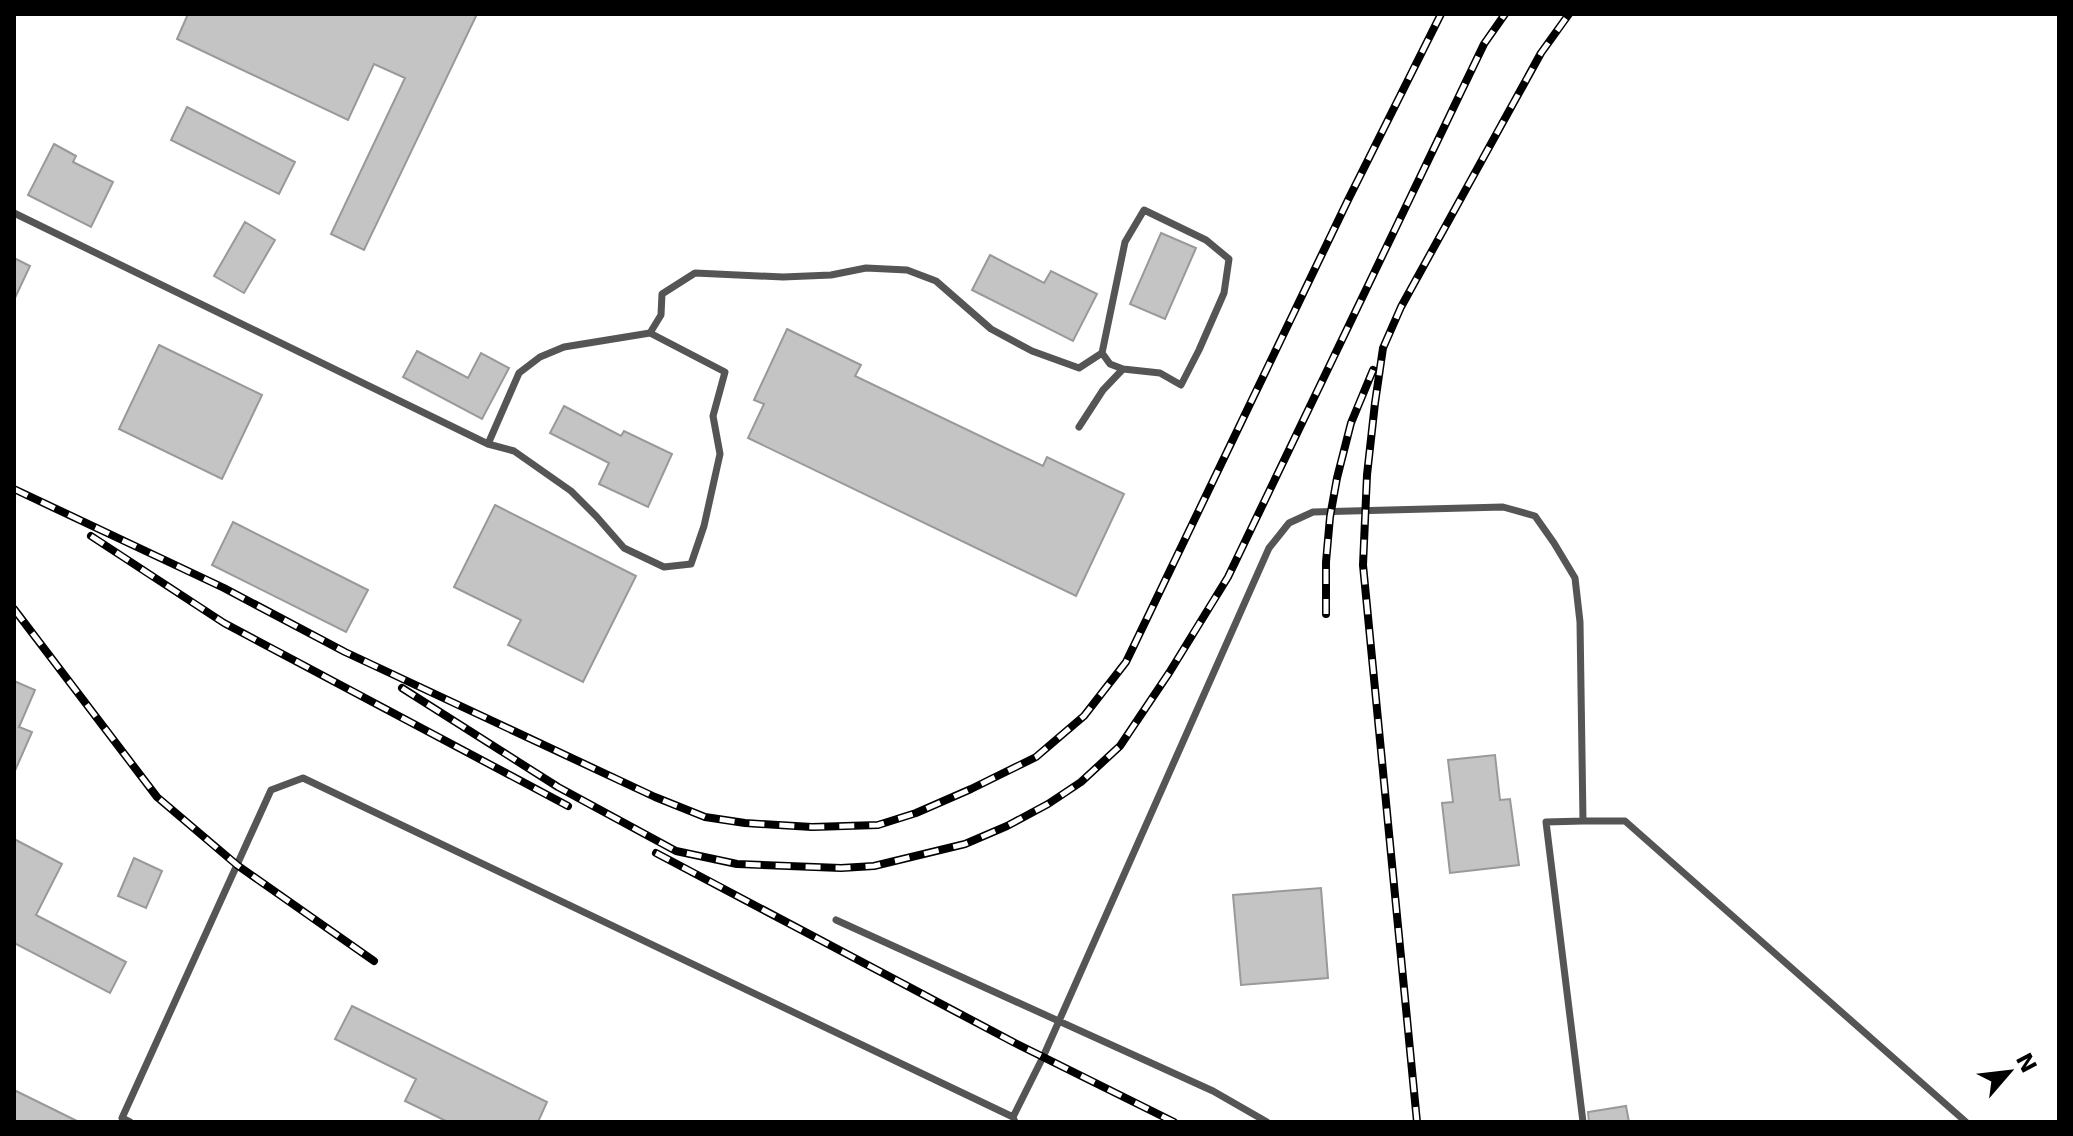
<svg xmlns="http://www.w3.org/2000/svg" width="2073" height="1136" font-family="'DejaVu Sans',sans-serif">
	<rect width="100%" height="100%" fill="#fff"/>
	<!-- building -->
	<path fill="#c4c4c4" stroke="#999" stroke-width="2" d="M 188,14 L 477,14 L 364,250 L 331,234 L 405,78 L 374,64 L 348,120 L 177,39 Z
		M 187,107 L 295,162 L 279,194 L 171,140 Z
		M 54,144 L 76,156 L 73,162 L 113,182 L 91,227 L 28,195 Z
		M 245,222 L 275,240 L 244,293 L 214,276 Z
		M 1161,233 L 1196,248 L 1165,319 L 1130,304 Z
		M 990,255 L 1044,283 L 1051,271 L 1097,294 L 1073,341 L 972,290 Z
		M 14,258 L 30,266 L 14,300 Z
		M 787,329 L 861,365 L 855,376 L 1043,466 L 1047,457 L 1124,494 L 1076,596 L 748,438 L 764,404 L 754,400 Z
		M 159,345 L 262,395 L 222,479 L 119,429 Z
		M 417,351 L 468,378 L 481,353 L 509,368 L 482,419 L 403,377 Z
		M 564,406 L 621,436 L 624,431 L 672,454 L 648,507 L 599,484 L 609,463 L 550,433 Z
		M 495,505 L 636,576 L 583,682 L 508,645 L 521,620 L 454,587 Z
		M 233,522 L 368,590 L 346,632 L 212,565 Z
		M 14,681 L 35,690 L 19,727 L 32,732 L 14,773 Z
		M 1495,755 L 1500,800 L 1510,799 L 1519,865 L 1450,873 L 1442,803 L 1453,802 L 1448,760 Z
		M 14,839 L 62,864 L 36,915 L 126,962 L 110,993 L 14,943 Z
		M 134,858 L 162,871 L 146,908 L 118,896 Z
		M 1321,888 L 1328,978 L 1241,985 L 1233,895 Z
		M 352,1006 L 547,1102 L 538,1122 L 448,1122 L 405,1101 L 416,1079 L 335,1039 Z
		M 14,1090 L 79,1122 L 14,1122 Z
		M 1626,1106 L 1629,1122 L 1589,1122 L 1588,1112 Z"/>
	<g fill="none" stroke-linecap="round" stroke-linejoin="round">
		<!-- service -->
		<path stroke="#555" stroke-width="7" d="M 14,213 L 488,444 L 519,373 L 540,357 L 564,347 L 650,333 L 725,372 L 713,416 L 720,454 L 704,526 L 691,564 L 664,567 L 624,548 L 596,516 L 571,491 L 514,451 L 488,444
			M 650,333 L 661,315 L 662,294 L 695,273 L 783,277 L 831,275 L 866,268 L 907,270 L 936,281 L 991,329 L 1032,351 L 1079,368 L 1102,353 L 1125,242 L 1144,210 L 1206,240 L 1229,259 L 1224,293 L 1199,350 L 1181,385 L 1160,373 L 1123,369 L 1103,390 L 1079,427
			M 1102,353 L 1110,364 L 1123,369
			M 1583,821 L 1625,821 L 1966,1122
			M 836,920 L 1213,1091 L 1267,1122
			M 130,1122 L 122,1118 L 271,790 L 303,778 L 1013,1117
			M 1015,1122 L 1013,1117 L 1043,1057 L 1269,548 L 1289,523 L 1313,512 L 1503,507 L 1535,516 L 1554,543 L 1575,578 L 1580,622 L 1583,821 L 1546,822 L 1583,1122"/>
		<!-- rail casing -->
		<g stroke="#000" stroke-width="8">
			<path id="rail" d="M 14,489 L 224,588 L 345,652 L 655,797 L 705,817 L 745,823 L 812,827 L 878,825 L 916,813 L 971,789 L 1036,757 L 1084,716 L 1126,662 L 1348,200 L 1441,14
				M 91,536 L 224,623 L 568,806
				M 14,609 L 157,797 L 237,865 L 374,961
				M 1326,614 L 1326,562 L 1330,517 L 1337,478 L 1351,423 L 1373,370
				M 402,688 L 558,787 L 676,851 L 737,864 L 841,868 L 874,866 L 965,844 L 1007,826 L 1048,804 L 1081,782 L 1120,746 L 1169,673 L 1228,577 L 1484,44 L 1505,14
				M 656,853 L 1015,1043 L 1174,1122
				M 1417,1122 L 1363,565 L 1367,475 L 1375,403 L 1383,348 L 1401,307 L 1541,53 L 1569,14"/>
		</g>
		<!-- rail -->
		<use href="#rail" stroke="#fff" stroke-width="5" stroke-dasharray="15" stroke-linecap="butt"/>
	</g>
	<!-- border -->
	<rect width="2073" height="1136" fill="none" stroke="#000000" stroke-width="32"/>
	<!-- north arrow -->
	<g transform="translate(2009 1072) rotate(62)" stroke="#ffffff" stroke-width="6" paint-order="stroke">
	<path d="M0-6L14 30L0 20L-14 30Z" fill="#000000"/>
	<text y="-12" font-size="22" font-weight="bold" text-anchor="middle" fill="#000000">N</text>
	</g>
</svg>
